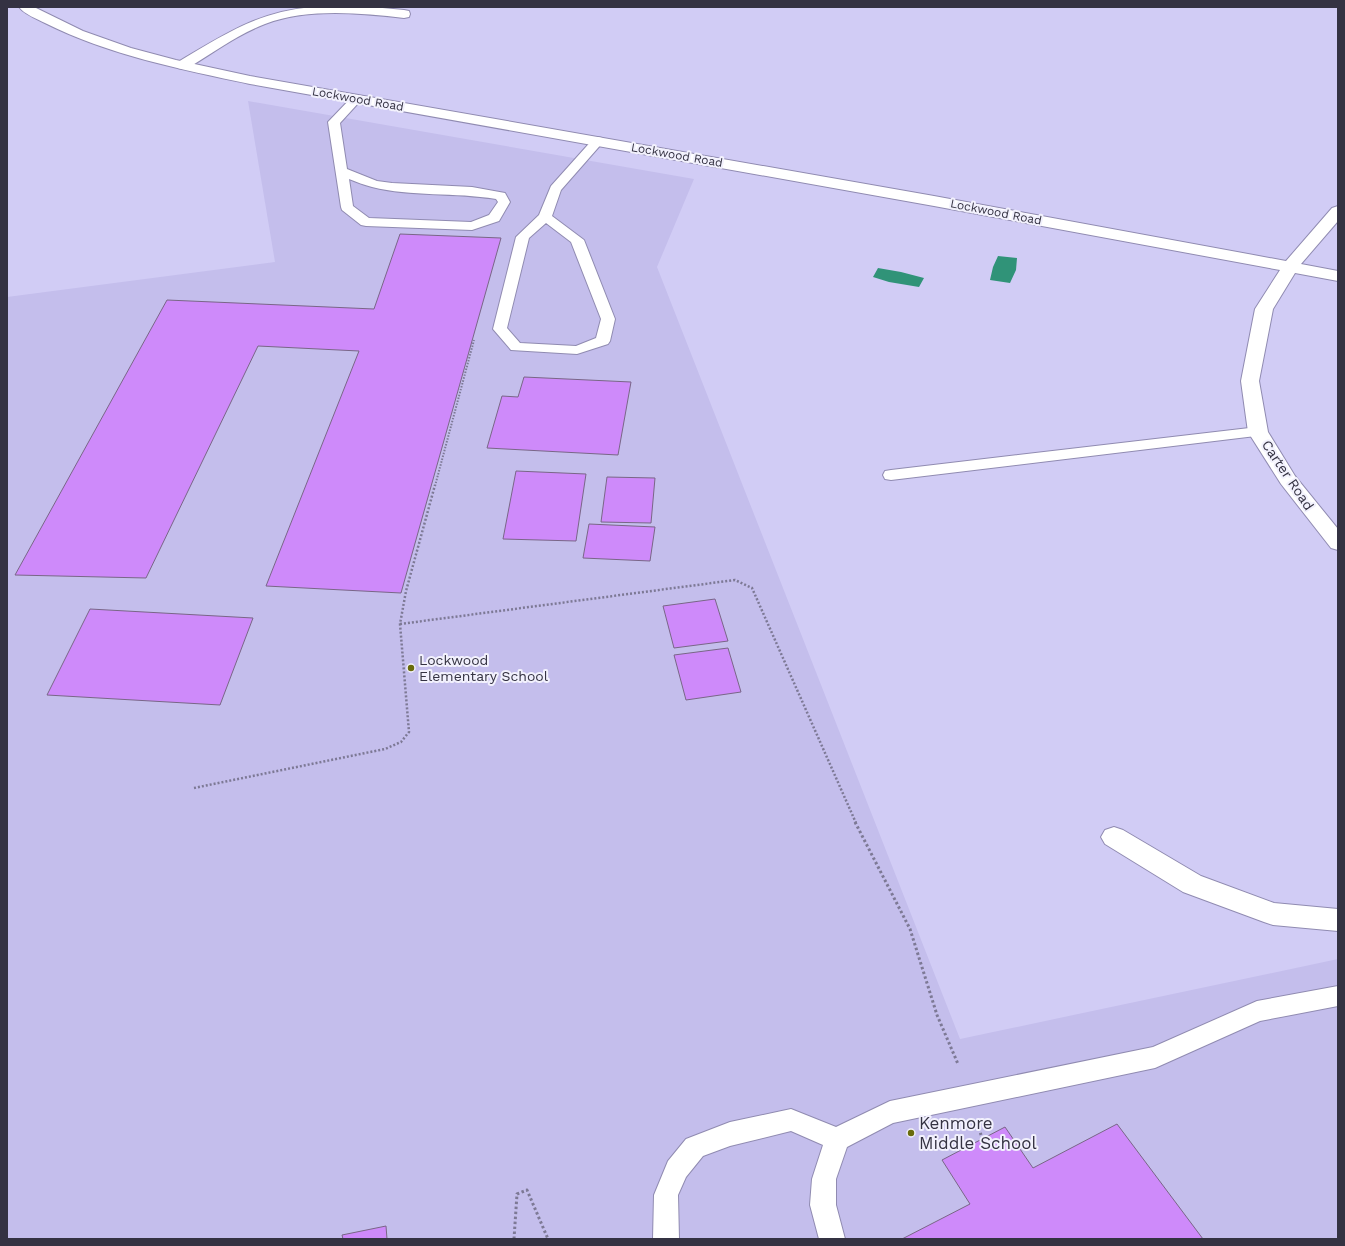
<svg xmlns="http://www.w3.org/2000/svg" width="1345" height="1246" font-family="'Work Sans',sans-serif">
	<rect width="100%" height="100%" fill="#d1ccf5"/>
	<!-- built -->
	<path fill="#c4beec" d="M 248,101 L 694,179 L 657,267 L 960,1039 L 1338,959 L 1338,1239 L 7,1239 L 7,297 L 275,262 Z"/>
	<!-- water -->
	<path fill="#309378" d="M 998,256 L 1017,258 L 1016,270 L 1010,283 L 990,280 L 993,267 Z
		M 878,268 L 901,272 L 924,278 L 919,287 L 889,282 L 873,277 Z"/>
	<!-- building -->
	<path fill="#ce8afa" stroke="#796687" d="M 400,234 L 501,238 L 401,593 L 266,586 L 359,351 L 258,346 L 146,578 L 15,575 L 167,300 L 374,309 Z
		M 524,377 L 631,382 L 618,455 L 487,448 L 502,396 L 518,397 Z
		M 516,471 L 586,474 L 576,541 L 503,539 Z
		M 607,477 L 655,478 L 651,523 L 601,522 Z
		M 589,524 L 655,527 L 650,561 L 583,558 Z
		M 715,599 L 728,641 L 674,648 L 663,606 Z
		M 90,609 L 253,618 L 220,705 L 47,695 Z
		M 728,648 L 741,692 L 686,700 L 674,655 Z
		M 1117,1124 L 1203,1239 L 902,1239 L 970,1204 L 942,1160 L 1005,1127 L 1033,1168 Z
		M 386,1226 L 387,1239 L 343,1239 L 342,1235 Z"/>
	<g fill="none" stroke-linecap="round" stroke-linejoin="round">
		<!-- service casing -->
		<g stroke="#908bb1" stroke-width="2">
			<path id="service" d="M 356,96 L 360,97 L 362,99 L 340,123 L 347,169 L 377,181 L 392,183 L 472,187 L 505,193 L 510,202 L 499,221 L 472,230 L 366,226 L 361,225 L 342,210 L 341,207 L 328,122 L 352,97 ZM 349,179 C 357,182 364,185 372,187 C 411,197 455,192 496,199 L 498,202 L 489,215 L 471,222 L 369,218 L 353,206 Z
				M 598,137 L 602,138 L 604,141 L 561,190 L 552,216 L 584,240 L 615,319 L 610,341 L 608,344 L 577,354 L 511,350 L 493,329 L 516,237 L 539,215 L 551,186 L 594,138 ZM 546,223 L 571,242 L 601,319 L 596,338 L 576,346 L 520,343 L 507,328 L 529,238 Z
				M 1258,427 L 1264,429 L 1266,432 L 1264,435 L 891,480 L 885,479 L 883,475 L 885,471 L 891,470 Z
				M 1338,986 L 1338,1006 L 1260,1021 L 1155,1068 L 893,1123 L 847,1147 L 836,1179 L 836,1205 L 845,1239 L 819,1239 L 810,1205 L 812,1179 L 823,1145 L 791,1131 L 730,1146 L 703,1156 L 686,1177 L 678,1195 L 679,1239 L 653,1239 L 654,1195 L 668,1161 L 686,1139 L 730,1122 L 791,1109 L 836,1127 L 890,1101 L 1153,1047 L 1257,1001 Z"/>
		</g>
		<!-- minor casing -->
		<g stroke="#908bb1" stroke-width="2">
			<path id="minor" d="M 312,7 L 372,7 L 404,10 L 409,11 L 410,14 L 409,17 L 404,18 C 359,13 308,8 265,24 C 237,35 213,53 188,68 L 183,69 L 178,68 L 176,65 L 178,62 C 224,35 257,12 312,7 Z
				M 1114,827 L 1123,830 L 1201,876 L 1274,903 L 1338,909 L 1338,931 L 1273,925 L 1264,922 L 1183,892 L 1105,844 L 1101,837 L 1105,830 Z"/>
		</g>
		<!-- tertiary casing -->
		<g stroke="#908bb1" stroke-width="2">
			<path id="tertiary" d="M 19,7 L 34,7 L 83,31 L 131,48 L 176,60 L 250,76 L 934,196 L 1286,261 L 1332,208 L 1338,206 L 1338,221 L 1301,264 L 1338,271 L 1338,281 L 1295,273 L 1273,309 L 1259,381 L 1268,432 L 1295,476 L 1338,529 L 1338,550 L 1331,548 L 1281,484 L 1248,432 L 1241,381 L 1255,309 L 1280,270 L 934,206 L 250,84 C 180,69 109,55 45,23 C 37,19 24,14 19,7 Z"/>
		</g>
		<!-- path-far2 -->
		<path stroke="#7d7995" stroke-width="2" stroke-dasharray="1.5 1.5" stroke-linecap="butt" d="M 435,486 L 474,340"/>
		<!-- path-far1 -->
		<path stroke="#7d7995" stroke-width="2.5" stroke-dasharray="2 2" stroke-linecap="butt" d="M 400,624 L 735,580 L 752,588 L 856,823
			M 194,788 L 385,749 L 401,742 L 409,732 L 400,624 L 406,591 L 435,485"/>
		<!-- path -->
		<path stroke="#7d7995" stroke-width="3" stroke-dasharray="2.5 2.5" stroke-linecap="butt" d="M 855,822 L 910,929 L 937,1015 L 958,1064
			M 979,1128 L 981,1135
			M 514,1239 L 517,1194 L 527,1190 L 548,1239"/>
		<!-- service -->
		<use href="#service" fill="#fff" fill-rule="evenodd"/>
		<!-- minor -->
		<use href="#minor" fill="#fff" fill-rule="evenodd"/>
		<!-- tertiary -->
		<use href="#tertiary" fill="#fff" fill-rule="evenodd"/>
	</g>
	<!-- markers -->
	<g fill="#696b0b" stroke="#f2f1fd" stroke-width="1.5">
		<circle cx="411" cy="668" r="4"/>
		<circle cx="911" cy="1133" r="4"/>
	</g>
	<g text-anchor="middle" stroke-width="4" stroke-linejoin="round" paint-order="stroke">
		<!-- far-street labels -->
		<g font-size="12" fill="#343242" stroke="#f2f1fd">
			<text transform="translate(358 99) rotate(10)" y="4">Lockwood Road</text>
			<text transform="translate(677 155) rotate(10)" y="4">Lockwood Road</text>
			<text transform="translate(996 212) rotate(11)" y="4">Lockwood Road</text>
		</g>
		<!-- street labels -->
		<g font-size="14" fill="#343242" stroke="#f2f1fd">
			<text transform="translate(1288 475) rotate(56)" y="5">Carter Road</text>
		</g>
		<!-- poi labels -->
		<g font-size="14" fill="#343242" stroke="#f2f1fd" text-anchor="start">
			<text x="419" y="665">Lockwood<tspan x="419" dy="16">Elementary School</tspan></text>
		</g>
		<!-- near-poi labels -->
		<g font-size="17" fill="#343242" stroke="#f2f1fd" text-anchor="start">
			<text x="919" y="1129">Kenmore<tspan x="919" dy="20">Middle School</tspan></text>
		</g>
	</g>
	<!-- border -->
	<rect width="1345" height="1246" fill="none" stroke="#343242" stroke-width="16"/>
</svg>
